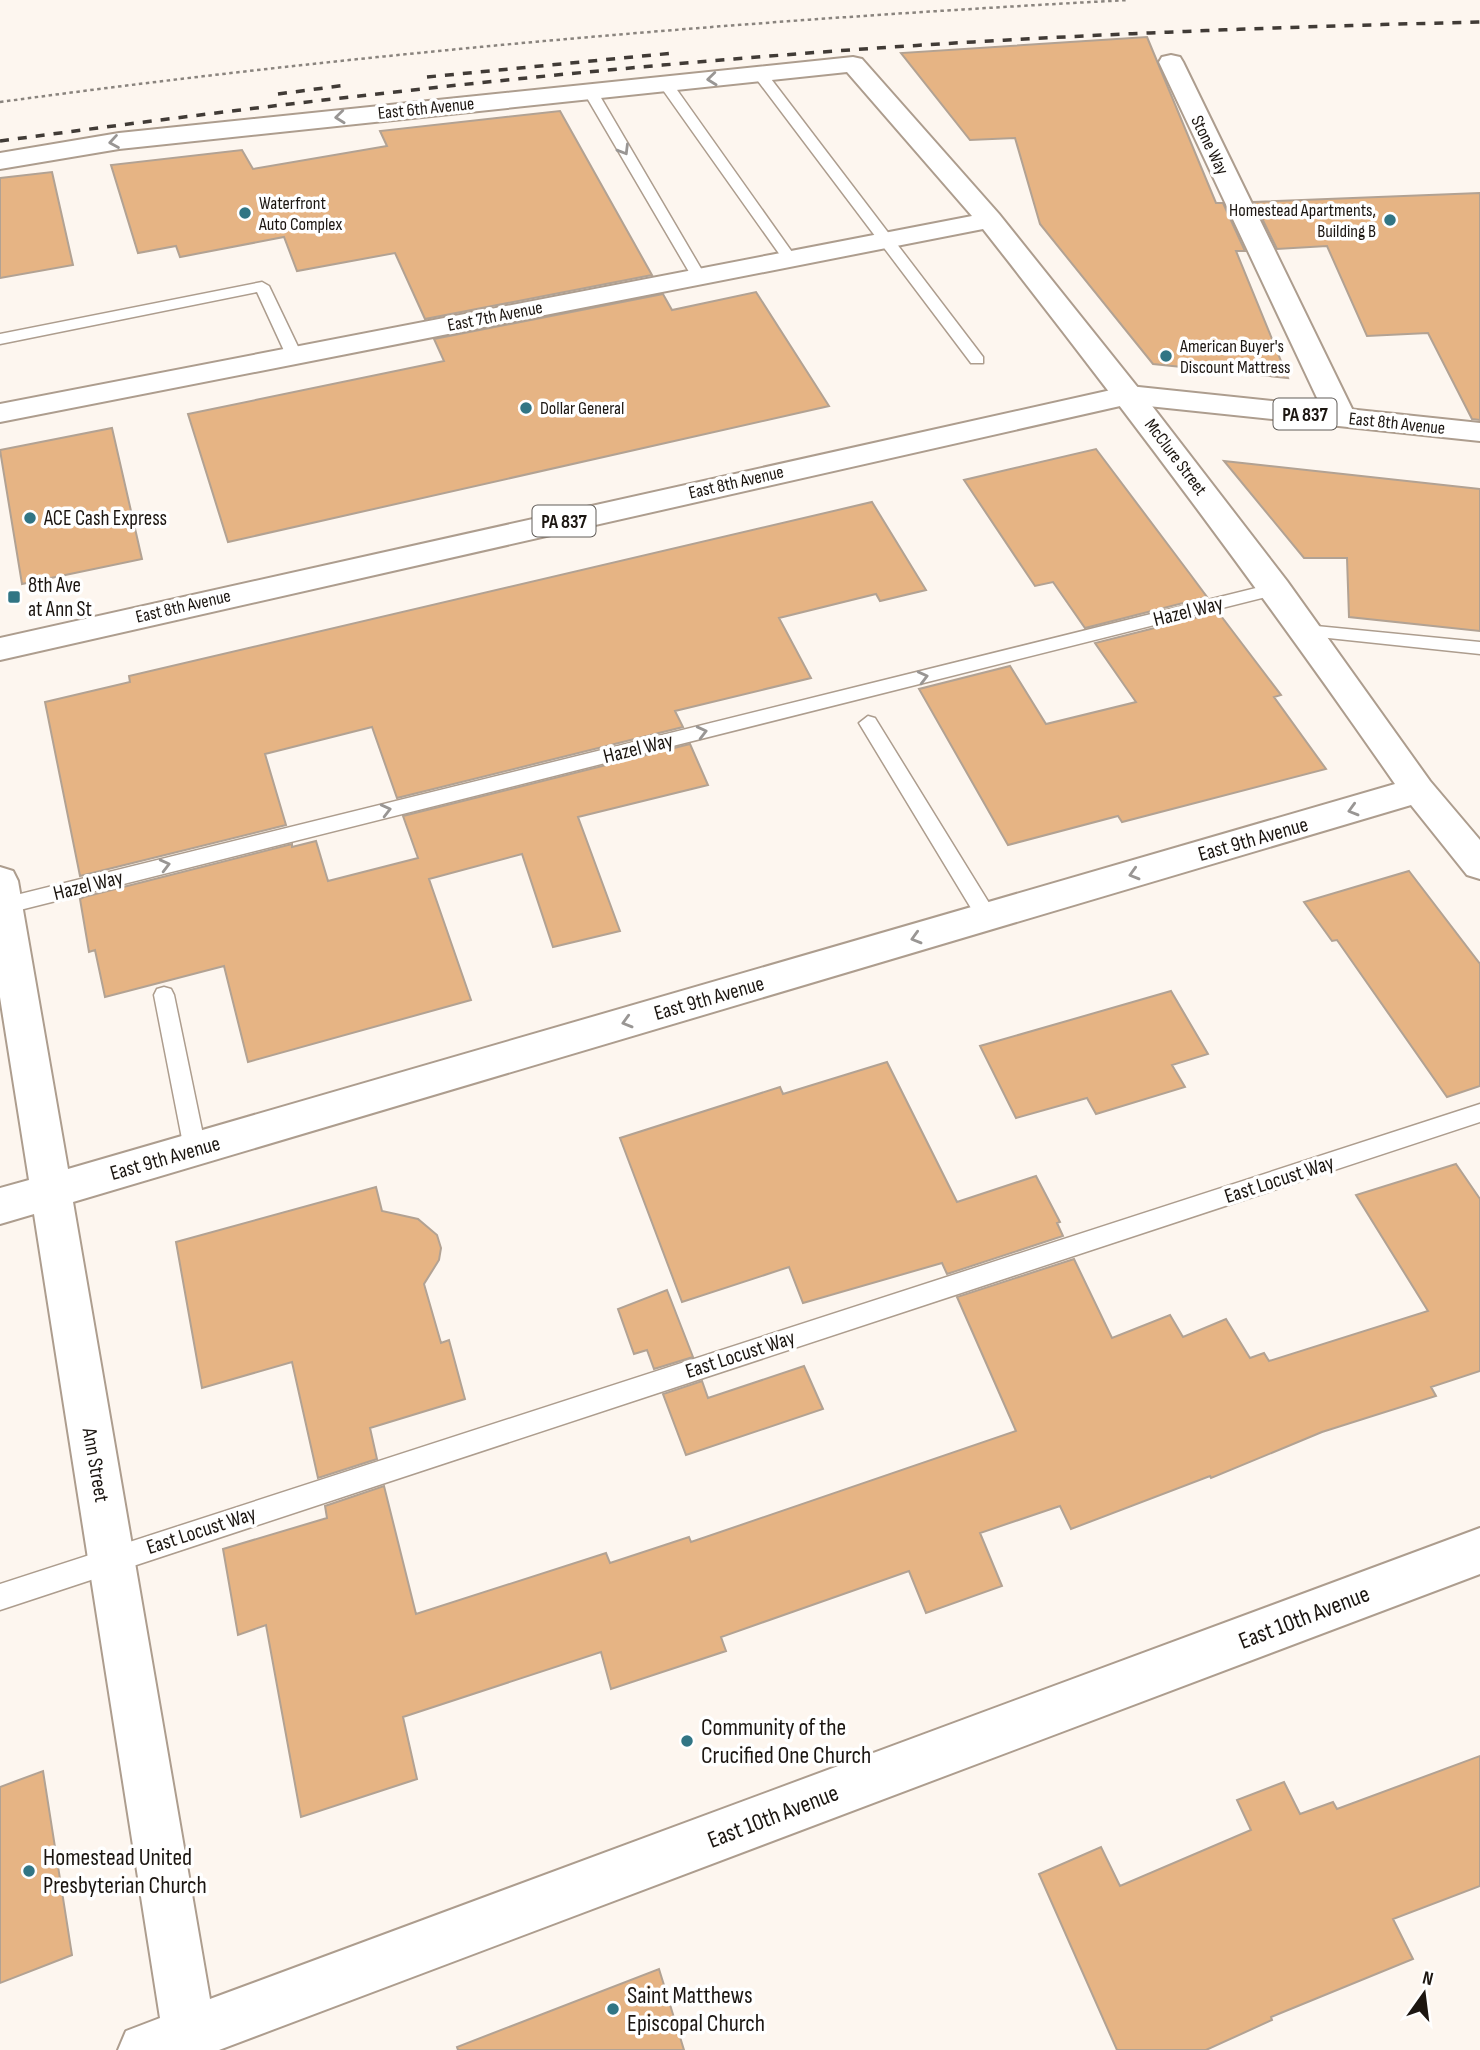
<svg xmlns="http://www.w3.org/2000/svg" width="1480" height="2050" font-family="'Sofia Sans Condensed',sans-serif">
	<rect width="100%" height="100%" fill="#fdf6ef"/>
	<!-- building -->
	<path fill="#e6b484" stroke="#b2a293" stroke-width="2" d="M 1147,37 L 1216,203 L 1223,203 L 1245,251 L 1236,251 L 1288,378 L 1153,364 L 1040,224 L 1015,138 L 970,140 L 901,53 Z
		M 560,111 L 652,275 L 425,319 L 395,253 L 297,271 L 284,237 L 180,257 L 176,246 L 138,253 L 111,165 L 242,150 L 253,169 L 387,146 L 380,131 Z
		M 52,172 L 73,265 L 0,278 L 0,178 Z
		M 1480,193 L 1480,420 L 1472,419 L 1428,333 L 1367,336 L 1327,246 L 1277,249 L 1254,202 Z
		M 756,292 L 829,406 L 228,542 L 188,414 L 444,361 L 434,339 L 663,294 L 672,310 Z
		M 112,428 L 142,559 L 22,584 L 0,450 Z
		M 1096,449 L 1190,574 L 1207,597 L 1085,628 L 1053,582 L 1035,586 L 964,480 Z
		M 1224,461 L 1480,489 L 1480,631 L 1349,617 L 1347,558 L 1304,558 Z
		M 872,502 L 926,590 L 880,601 L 876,594 L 779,618 L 811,678 L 675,711 L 683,727 L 397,798 L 372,727 L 265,754 L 286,825 L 80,876 L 45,702 L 130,682 L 129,676 Z
		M 1218,612 L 1281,695 L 1274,697 L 1326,769 L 1122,822 L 1118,816 L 1008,845 L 919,689 L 1010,666 L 1046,724 L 1136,702 L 1095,643 Z
		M 690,744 L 708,785 L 578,817 L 620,931 L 553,947 L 522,854 L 429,879 L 471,1000 L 248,1062 L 224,966 L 105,997 L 95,950 L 89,952 L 80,899 L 84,897 L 292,844 L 292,847 L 316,841 L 328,881 L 418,858 L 403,816 Z
		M 1409,871 L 1480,964 L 1480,1086 L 1447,1097 L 1337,940 L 1332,941 L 1304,902 Z
		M 1171,991 L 1208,1054 L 1172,1065 L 1185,1087 L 1096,1114 L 1087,1098 L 1016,1118 L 980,1046 Z
		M 887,1062 L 957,1202 L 1036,1176 L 1060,1222 L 1057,1223 L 1063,1236 L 947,1274 L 942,1263 L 803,1303 L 789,1267 L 682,1302 L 620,1138 L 780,1087 L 783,1094 Z
		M 1456,1164 L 1480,1199 L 1480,1371 L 1431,1387 L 1436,1396 L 1322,1432 L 1211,1478 L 1210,1476 L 1071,1529 L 1060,1506 L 980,1533 L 1002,1586 L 926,1613 L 909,1571 L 721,1637 L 726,1651 L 611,1689 L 601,1652 L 403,1717 L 417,1779 L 301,1817 L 266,1625 L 238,1635 L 223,1549 L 327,1518 L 325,1506 L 384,1486 L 416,1614 L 606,1553 L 610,1563 L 689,1537 L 691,1542 L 1016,1431 L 957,1297 L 1074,1259 L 1112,1338 L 1170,1315 L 1183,1337 L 1226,1319 L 1250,1358 L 1264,1353 L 1269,1361 L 1428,1311 L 1356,1195 Z
		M 376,1187 L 382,1211 L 418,1219 L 437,1235 L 441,1248 L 439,1260 L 424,1284 L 441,1343 L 449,1340 L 465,1399 L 370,1428 L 377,1459 L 318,1478 L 292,1362 L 202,1388 L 176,1242 Z
		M 667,1290 L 693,1357 L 654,1369 L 647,1350 L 634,1354 L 618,1309 Z
		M 804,1366 L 823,1409 L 686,1455 L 663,1394 L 702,1381 L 708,1398 Z
		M 1480,1756 L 1480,1886 L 1393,1919 L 1413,1959 L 1271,2017 L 1272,2020 L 1206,2050 L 1117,2050 L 1039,1874 L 1101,1847 L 1120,1886 L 1251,1830 L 1237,1800 L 1284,1782 L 1300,1814 L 1333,1802 L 1337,1809 Z
		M 43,1771 L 72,1955 L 0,1983 L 0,1787 Z
		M 659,1969 L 684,2050 L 458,2050 L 457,2047 Z"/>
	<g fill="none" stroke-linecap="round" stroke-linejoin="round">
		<!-- lane casing -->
		<g stroke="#ad9d8e" stroke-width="3">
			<path id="lane" d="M 755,71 L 765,71 L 983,357 L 983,363 L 971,363 L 755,77 Z
				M 660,80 L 670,80 L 797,259 L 795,262 L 785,262 L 658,83 Z
				M 585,88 L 597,91 L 706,277 L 704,280 L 699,281 L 692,277 L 583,91 Z
				M 262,282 L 269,286 L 302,355 L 299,358 L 289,358 L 286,355 L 257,292 L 0,344 L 0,334 Z
				M 1276,583 L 1285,589 L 1282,593 L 0,915 L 0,899 Z
				M 1306,625 L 1480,642 L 1480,654 L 1300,635 L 1297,631 L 1300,627 Z
				M 868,716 L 875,718 L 994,911 L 997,917 L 994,923 L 980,923 L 859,723 Z
				M 164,987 L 171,989 L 174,995 L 206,1149 L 203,1156 L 195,1158 L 187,1156 L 184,1149 L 154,995 L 157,989 Z
				M 1480,1104 L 1480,1122 L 0,1610 L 0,1584 Z"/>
		</g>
		<!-- street casing -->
		<g stroke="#ad9d8e" stroke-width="4">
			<path id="street" d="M 1171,55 L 1180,57 L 1183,62 L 1356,417 L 1351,423 L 1341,426 L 1331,423 L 1326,417 L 1159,62 L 1162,57 Z
				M 853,57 L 862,59 L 999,214 L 1139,389 L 1287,581 L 1430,781 L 1480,840 L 1480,879 L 1467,875 L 1411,805 L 73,1202 L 210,1999 L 1480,1528 L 1480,1574 L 219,2050 L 118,2050 L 126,2031 L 160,2018 L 34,1214 L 0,1224 L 0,1188 L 29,1180 L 0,997 L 0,867 L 13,871 L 18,881 L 68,1169 L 1395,784 C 1263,594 1126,411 983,229 L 0,422 L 0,404 L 972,216 L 847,72 L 119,149 L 0,169 L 0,153 L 119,133 Z"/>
		</g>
		<!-- primary casing -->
		<g stroke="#ad9d8e" stroke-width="4">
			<path id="primary" d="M 1129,386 L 1480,423 L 1480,441 L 1129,404 L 0,660 L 0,638 Z"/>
		</g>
		<!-- path -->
		<path stroke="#8a847e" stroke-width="2.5" stroke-dasharray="3.5 3.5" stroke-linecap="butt" d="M 0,102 C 375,51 750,20 1128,0"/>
		<!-- lane -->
		<use href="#lane" fill="#fff" fill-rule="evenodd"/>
		<!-- street -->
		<use href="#street" fill="#fff" fill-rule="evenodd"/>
		<!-- primary -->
		<use href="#primary" fill="#fff" fill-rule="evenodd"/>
		<!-- rail -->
		<path stroke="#413b36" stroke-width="3.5" stroke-dasharray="9 9" stroke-linecap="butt" d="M 427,77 L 674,53
			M 278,94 L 347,85
			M 0,141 C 244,108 489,79 734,59 C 982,38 1231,28 1480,22"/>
	</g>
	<!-- one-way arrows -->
	<defs><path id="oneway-chevron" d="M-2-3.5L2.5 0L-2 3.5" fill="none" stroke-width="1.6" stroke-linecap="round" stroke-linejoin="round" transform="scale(1.75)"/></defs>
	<g stroke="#999694">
		<use href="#oneway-chevron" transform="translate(712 79) rotate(174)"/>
		<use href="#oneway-chevron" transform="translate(340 117) rotate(174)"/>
		<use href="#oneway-chevron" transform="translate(114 142) rotate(171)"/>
		<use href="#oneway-chevron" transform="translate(624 150) rotate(59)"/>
		<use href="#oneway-chevron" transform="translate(923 677) rotate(-14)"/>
		<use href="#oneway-chevron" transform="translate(702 732) rotate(-14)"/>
		<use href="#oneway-chevron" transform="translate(386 810) rotate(-14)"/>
		<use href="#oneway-chevron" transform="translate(1353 810) rotate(164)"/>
		<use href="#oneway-chevron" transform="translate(165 865) rotate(-14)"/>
		<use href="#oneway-chevron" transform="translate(1134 874) rotate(164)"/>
		<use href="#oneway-chevron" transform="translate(916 938) rotate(164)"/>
		<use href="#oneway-chevron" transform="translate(627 1022) rotate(164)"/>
	</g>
	<!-- markers -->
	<g fill="#317584" stroke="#fff" stroke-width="2.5">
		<circle cx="245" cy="213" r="7"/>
		<circle cx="1390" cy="220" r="7"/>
		<circle cx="1166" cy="356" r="7"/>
		<circle cx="526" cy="408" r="7"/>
		<circle cx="30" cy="518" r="7"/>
		<rect x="7" y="590" width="14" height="14" rx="3.5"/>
		<circle cx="687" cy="1741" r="7"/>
		<circle cx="29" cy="1871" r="7"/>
		<circle cx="613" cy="2009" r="7"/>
	</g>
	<g text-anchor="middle" stroke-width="7" stroke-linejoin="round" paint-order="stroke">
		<!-- far-street labels -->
		<g font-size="18" fill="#1c1611" stroke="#fff">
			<text transform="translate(426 108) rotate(-6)" y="6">East 6th Avenue</text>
			<text transform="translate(1210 145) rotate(64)" y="6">Stone Way</text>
			<text transform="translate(495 316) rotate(-11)" y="6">East 7th Avenue</text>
			<text transform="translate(1397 423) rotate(6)" y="6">East 8th Avenue</text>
			<text transform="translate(1176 457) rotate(53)" y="6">McClure Street</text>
			<text transform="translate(736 482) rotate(-13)" y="6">East 8th Avenue</text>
			<text transform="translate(183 606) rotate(-13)" y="6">East 8th Avenue</text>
		</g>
		<!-- far-poi labels -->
		<g font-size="18" fill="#1c1611" stroke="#fff" text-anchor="start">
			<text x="259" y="209">Waterfront<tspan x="259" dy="21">Auto Complex</tspan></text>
			<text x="1376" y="216" text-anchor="end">Homestead Apartments,<tspan x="1376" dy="21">Building B</tspan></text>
			<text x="1180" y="352">American Buyer's<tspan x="1180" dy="21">Discount Mattress</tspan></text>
			<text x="540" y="414">Dollar General</text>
		</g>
		<!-- shield labels -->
		<g fill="#fff" stroke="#605c58" stroke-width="2">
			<rect x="1273.5" y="398.5" width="63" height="31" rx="5"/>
			<rect x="532.5" y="505.5" width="63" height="31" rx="5"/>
		</g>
		<g font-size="19" font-weight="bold" fill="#1c1611">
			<text x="1305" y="421">PA 837</text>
			<text x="564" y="528">PA 837</text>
		</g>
		<!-- poi labels -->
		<g font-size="21" fill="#1c1611" stroke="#fff" text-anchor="start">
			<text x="44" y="525">ACE Cash Express</text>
			<text x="28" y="592">8th Ave<tspan x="28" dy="24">at Ann St</tspan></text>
		</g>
		<!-- street labels -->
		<g font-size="21" fill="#1c1611" stroke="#fff">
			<text transform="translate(1188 611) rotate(-14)" y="7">Hazel Way</text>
			<text transform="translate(638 748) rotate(-14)" y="7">Hazel Way</text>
			<text transform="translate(1253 839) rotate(-16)" y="7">East 9th Avenue</text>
			<text transform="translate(88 885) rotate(-14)" y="7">Hazel Way</text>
			<text transform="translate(709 998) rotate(-16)" y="7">East 9th Avenue</text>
			<text transform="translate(165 1158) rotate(-16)" y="7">East 9th Avenue</text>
			<text transform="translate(1279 1179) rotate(-18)" y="7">East Locust Way</text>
			<text transform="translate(740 1354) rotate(-18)" y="7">East Locust Way</text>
			<text transform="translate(96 1465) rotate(80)" y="7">Ann Street</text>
			<text transform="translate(201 1530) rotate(-18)" y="7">East Locust Way</text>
		</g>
		<!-- near-street labels -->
		<g font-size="24" fill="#1c1611" stroke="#fff">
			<text transform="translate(1304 1617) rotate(-21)" y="8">East 10th Avenue</text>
			<text transform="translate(773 1816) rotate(-21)" y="8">East 10th Avenue</text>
		</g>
		<!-- near-poi labels -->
		<g font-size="24" fill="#1c1611" stroke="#fff" text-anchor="start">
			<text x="701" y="1735">Community of the<tspan x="701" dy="28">Crucified One Church</tspan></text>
			<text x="43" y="1865">Homestead United<tspan x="43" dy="28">Presbyterian Church</tspan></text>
			<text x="627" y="2003">Saint Matthews<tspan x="627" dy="28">Episcopal Church</tspan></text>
		</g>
	</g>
	<!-- north arrow -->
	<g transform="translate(1424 1994) rotate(14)" stroke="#ffffff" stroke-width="5" paint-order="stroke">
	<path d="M0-5L12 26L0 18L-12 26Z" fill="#1c1611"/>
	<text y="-10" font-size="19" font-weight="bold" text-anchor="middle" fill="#1c1611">N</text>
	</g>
</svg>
